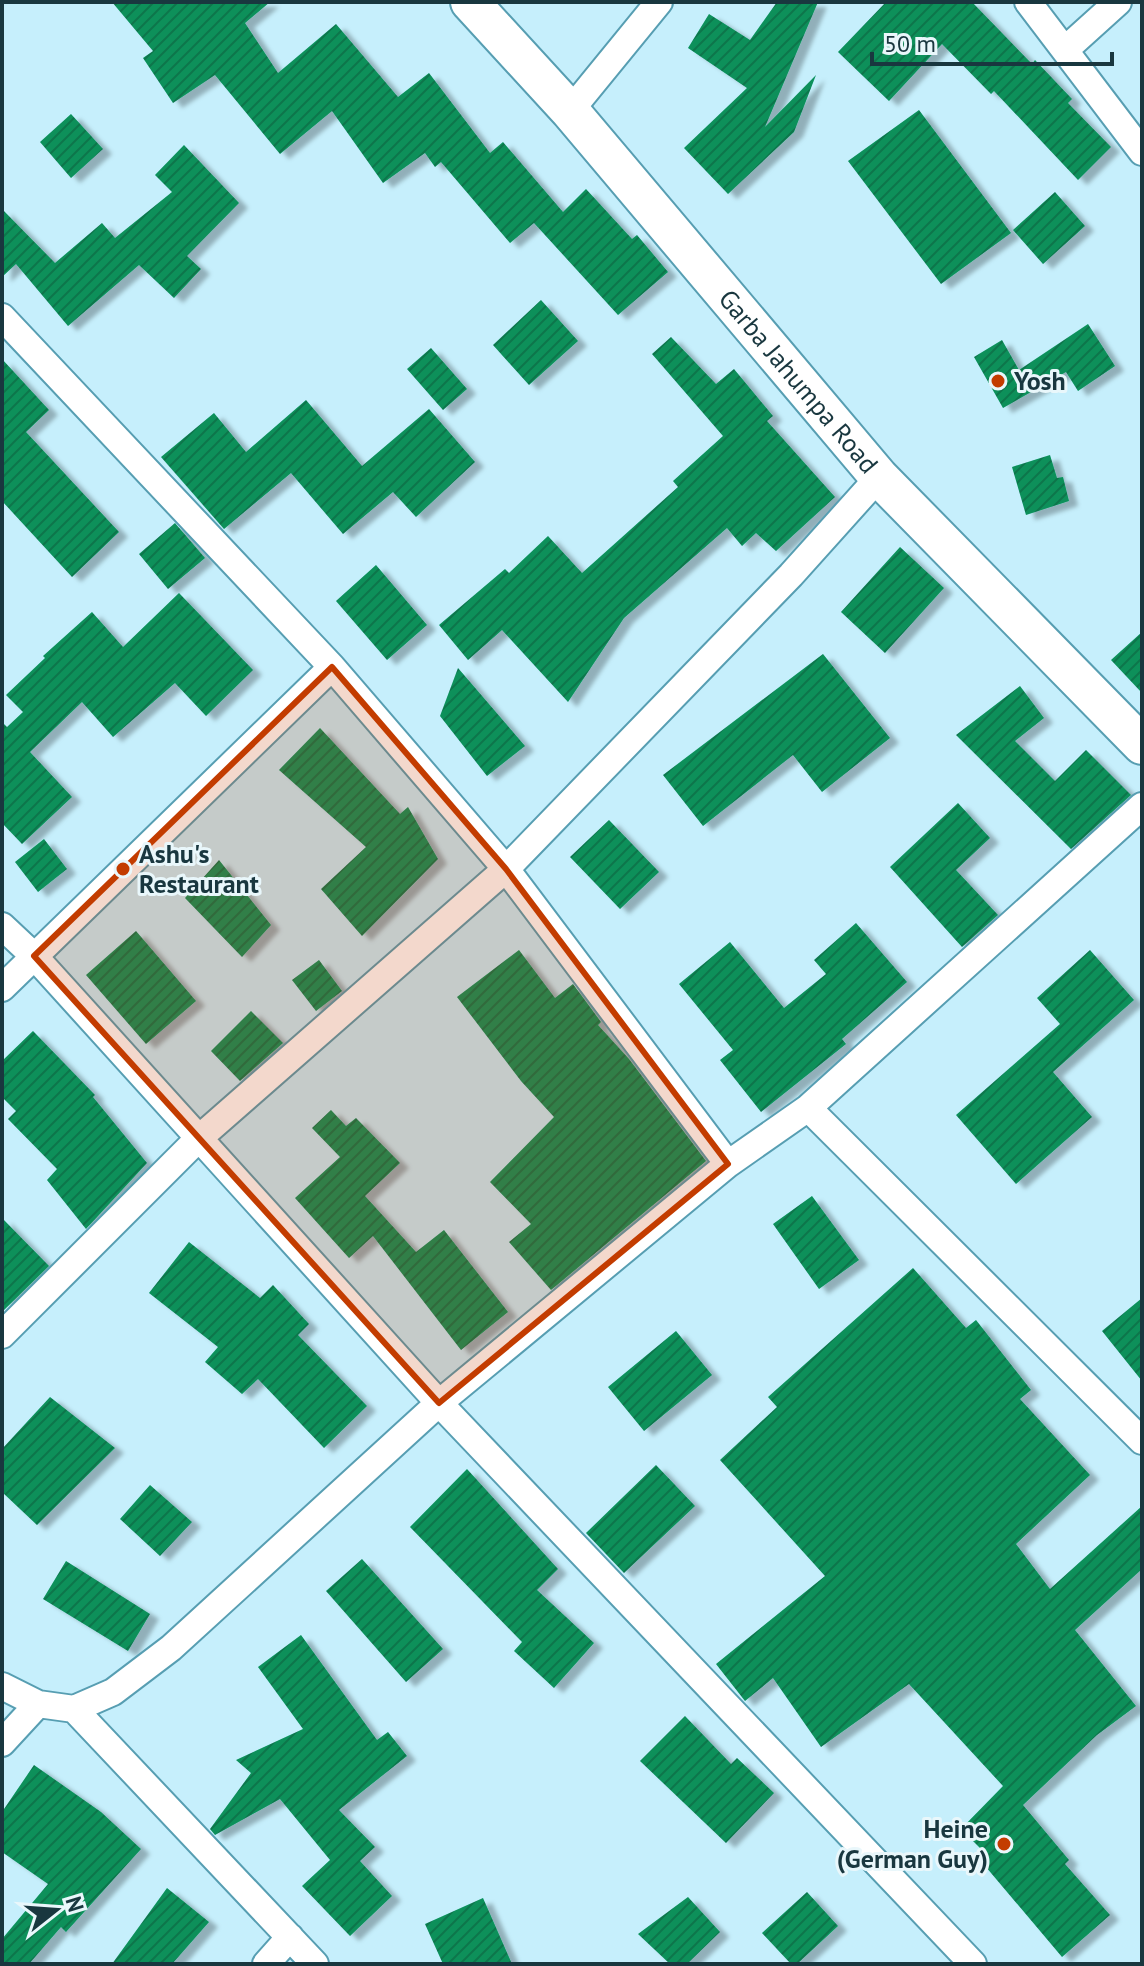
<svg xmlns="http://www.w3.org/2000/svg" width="1144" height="1966" font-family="'PT Sans',sans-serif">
	<defs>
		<pattern id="building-hatch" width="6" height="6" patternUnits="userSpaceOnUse" patternTransform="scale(2)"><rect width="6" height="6" fill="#08905a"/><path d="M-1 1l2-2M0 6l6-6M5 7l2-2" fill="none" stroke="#08764c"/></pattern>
		<filter id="shadow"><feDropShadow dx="9" dy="5" stdDeviation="2" flood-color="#0004"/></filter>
	</defs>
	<rect width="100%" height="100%" fill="#c6effc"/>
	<!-- building -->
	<path fill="url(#building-hatch)" filter="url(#shadow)" d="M 112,2 L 270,2 L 245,23 L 278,73 L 336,24 L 398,97 L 429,73 L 490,153 L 503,142 L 563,212 L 586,189 L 632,239 L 637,235 L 668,272 L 618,315 L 534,223 L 510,243 L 441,162 L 435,167 L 425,153 L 383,183 L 332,111 L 280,154 L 215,75 L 173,103 L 143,58 L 153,51 Z
		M 777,2 L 818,2 L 765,127 L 816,75 L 794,132 L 728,194 L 684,148 L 747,88 L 688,48 L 709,14 L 750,40 Z
		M 886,2 L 972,2 L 1032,64 L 1035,60 L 1072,99 L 1068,103 L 1111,147 L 1078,180 L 994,91 L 991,94 L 942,44 L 889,101 L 838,52 Z
		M 919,110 L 1011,233 L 941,284 L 848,161 Z
		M 71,114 L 103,149 L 71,178 L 40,142 Z
		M 184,145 L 239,203 L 187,256 L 201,269 L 174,298 L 139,265 L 68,326 L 16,264 L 2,277 L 2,209 L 55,263 L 102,223 L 115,238 L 172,192 L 155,175 Z
		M 1055,192 L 1085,226 L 1043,264 L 1013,230 Z
		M 541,300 L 578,341 L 529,385 L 493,345 Z
		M 1088,324 L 1115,366 L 1078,391 L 1066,372 L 1003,408 L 974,357 L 1002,340 L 1019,370 Z
		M 671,337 L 716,384 L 734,369 L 773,416 L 767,421 L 835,497 L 776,551 L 756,533 L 742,546 L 727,528 L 624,618 L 568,702 L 502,630 L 468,660 L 439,625 L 505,569 L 509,573 L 548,536 L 582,573 L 678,487 L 673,481 L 723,436 L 652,354 Z
		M 431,348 L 467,389 L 443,410 L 407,369 Z
		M 2,359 L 49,410 L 26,432 L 119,532 L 72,577 L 2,501 Z
		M 306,400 L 362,466 L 429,409 L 475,462 L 416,517 L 393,492 L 343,534 L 291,473 L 224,529 L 161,457 L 214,413 L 246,452 Z
		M 1050,455 L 1057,478 L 1063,477 L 1069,501 L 1026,515 L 1012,467 Z
		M 175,523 L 205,558 L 168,589 L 139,554 Z
		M 900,547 L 944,588 L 885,653 L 841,612 Z
		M 376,565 L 427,625 L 387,660 L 336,601 Z
		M 179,593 L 253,670 L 206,716 L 175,683 L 113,737 L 82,702 L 30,752 L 72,797 L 22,844 L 2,823 L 2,722 L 7,727 L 23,712 L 6,695 L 45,658 L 43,656 L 92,612 L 123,647 Z
		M 1142,632 L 1142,693 L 1111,660 Z
		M 823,654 L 890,738 L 822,792 L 793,755 L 703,826 L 663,775 Z
		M 458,668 L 525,746 L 487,776 L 440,716 Z
		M 1020,686 L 1044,718 L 1015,741 L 1055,781 L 1086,750 L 1131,795 L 1071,849 L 956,735 Z
		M 320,728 L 400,814 L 408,807 L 438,859 L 362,936 L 321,889 L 366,847 L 279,770 Z
		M 958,803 L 990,838 L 956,870 L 998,915 L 962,947 L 890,867 Z
		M 609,820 L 659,872 L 620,909 L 570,857 Z
		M 44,839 L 67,869 L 38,892 L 15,862 Z
		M 219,860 L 271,925 L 242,957 L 185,898 Z
		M 856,923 L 907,982 L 842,1039 L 846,1044 L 761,1112 L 720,1060 L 733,1050 L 679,984 L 730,942 L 784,1008 L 826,974 L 814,960 Z
		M 136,931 L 196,1001 L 146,1044 L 86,975 Z
		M 519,950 L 555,998 L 573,984 L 601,1022 L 598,1025 L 629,1059 L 706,1161 L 551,1290 L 509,1242 L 531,1224 L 490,1182 L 554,1117 L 521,1081 L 457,997 Z
		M 1090,950 L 1134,1000 L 1053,1072 L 1092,1117 L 1016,1184 L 956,1115 L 1060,1024 L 1037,998 Z
		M 319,960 L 342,991 L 316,1011 L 292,980 Z
		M 251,1011 L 283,1043 L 240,1081 L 211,1051 Z
		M 33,1031 L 95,1095 L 93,1097 L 147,1163 L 86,1229 L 47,1180 L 57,1169 L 8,1119 L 16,1111 L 2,1097 L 2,1061 Z
		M 331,1110 L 346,1126 L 356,1118 L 400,1163 L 365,1196 L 416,1252 L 444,1230 L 508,1312 L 461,1350 L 373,1236 L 349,1258 L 295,1198 L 340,1157 L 312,1128 Z
		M 812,1196 L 859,1260 L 819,1289 L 773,1224 Z
		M 2,1218 L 49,1266 L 2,1312 Z
		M 189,1242 L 260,1298 L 273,1285 L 309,1324 L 298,1335 L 367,1406 L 324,1448 L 258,1379 L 242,1394 L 205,1362 L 218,1347 L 149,1293 Z
		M 913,1268 L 966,1328 L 976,1320 L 1031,1390 L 1020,1399 L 1090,1475 L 1016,1544 L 1050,1589 L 1142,1506 L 1142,1569 L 1075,1630 L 1136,1706 L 1097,1735 L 1023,1805 L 1069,1860 L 1065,1864 L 1110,1915 L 1062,1957 L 975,1854 L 981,1849 L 961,1829 L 1003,1786 L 909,1684 L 821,1747 L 773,1678 L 745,1701 L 716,1664 L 825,1576 L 720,1460 L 777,1407 L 768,1397 Z
		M 1142,1298 L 1142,1381 L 1102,1331 Z
		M 676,1331 L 712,1375 L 644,1431 L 608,1387 Z
		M 50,1397 L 115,1448 L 37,1525 L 2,1492 L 2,1449 Z
		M 656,1465 L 695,1506 L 624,1573 L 586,1533 Z
		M 467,1469 L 558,1569 L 537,1590 L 594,1643 L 554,1688 L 514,1651 L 522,1642 L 410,1527 Z
		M 150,1485 L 192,1522 L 160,1556 L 120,1519 Z
		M 362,1559 L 443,1649 L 406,1682 L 326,1591 Z
		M 66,1561 L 150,1614 L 128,1651 L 43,1599 Z
		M 301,1635 L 377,1740 L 388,1732 L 407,1756 L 339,1810 L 375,1847 L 360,1861 L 392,1896 L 350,1936 L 302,1886 L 330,1860 L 280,1799 L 215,1835 L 210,1829 L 251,1773 L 236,1760 L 303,1729 L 258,1667 Z
		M 685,1716 L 731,1764 L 737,1758 L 774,1793 L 726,1843 L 640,1761 Z
		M 34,1765 L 101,1812 L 141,1849 L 66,1932 L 61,1927 L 29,1964 L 2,1964 L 2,1939 L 48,1884 L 2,1852 L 2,1812 Z
		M 167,1888 L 209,1922 L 172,1964 L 112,1964 Z
		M 807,1892 L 838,1926 L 797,1964 L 791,1964 L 762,1933 Z
		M 688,1897 L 720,1932 L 687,1964 L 670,1964 L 638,1934 Z
		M 483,1898 L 512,1964 L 443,1964 L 425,1924 Z"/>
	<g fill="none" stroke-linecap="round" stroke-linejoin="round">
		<!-- street casing -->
		<g stroke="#579eb2" stroke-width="30">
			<path id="street" d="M 1028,2 L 1142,152
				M 1066,49 L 1118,2
				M 570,111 L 659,2
				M 2,317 L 332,667 L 506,869 L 728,1164
				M 2,926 L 34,956 L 439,1403 L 973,1964
				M 2,988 L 332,667
				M 808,1108 L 1142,1441
				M 2,1335 L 197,1140 L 506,869 L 791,575 L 879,477
				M 2,1686 L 38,1704 L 74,1709 L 113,1692 L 171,1648 L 439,1403 L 728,1164 L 808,1108 L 1142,806
				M 74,1709 L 315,1964
				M 2,1743 L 38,1704
				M 266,1964 L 290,1937"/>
		</g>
		<!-- secondary casing -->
		<g stroke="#579eb2" stroke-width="42">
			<g id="secondary">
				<path id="s1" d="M 470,2 L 570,111 L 879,477 L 1142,745"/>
			</g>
		</g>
		<!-- street -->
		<use href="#street" stroke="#fff" stroke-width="26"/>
		<!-- secondary -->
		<use href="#secondary" stroke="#fff" stroke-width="38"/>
	</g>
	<!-- marked area -->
	<path fill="#c33c00" fill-opacity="0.2" stroke="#c33c00" stroke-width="6" stroke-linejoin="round" d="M 332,667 L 506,869 L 728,1164 L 439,1403 L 34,956 Z"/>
	<!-- markers -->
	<g fill="#c33c00" stroke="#e9f7fb" stroke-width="3">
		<circle cx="998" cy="381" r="8"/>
		<circle cx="123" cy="869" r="8"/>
		<circle cx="1004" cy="1844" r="8"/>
	</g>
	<g text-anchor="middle" stroke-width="6" stroke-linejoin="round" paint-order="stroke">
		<!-- street labels -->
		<g font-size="26" fill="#19373f" stroke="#e9f7fb">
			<text dy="9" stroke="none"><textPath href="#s1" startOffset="502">Garba Jahumpa Road</textPath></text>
		</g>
		<!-- poi labels -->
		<g font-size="26" font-weight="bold" fill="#19373f" stroke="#e9f7fb" text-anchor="start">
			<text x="1014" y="390">Yosh</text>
			<text x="139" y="863">Ashu's<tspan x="139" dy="30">Restaurant</tspan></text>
			<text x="988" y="1838" text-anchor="end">Heine<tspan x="988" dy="30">(German Guy)</tspan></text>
		</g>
	</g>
	<!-- border -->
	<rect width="1144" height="1966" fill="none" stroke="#19373f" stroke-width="8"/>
	<!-- north arrow -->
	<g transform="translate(56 1910) rotate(73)" stroke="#e9f7fb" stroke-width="6" paint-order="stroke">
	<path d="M0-6L14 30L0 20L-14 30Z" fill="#19373f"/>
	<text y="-12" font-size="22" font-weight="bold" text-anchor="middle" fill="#19373f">N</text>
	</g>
	<!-- scale -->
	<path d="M872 52v12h240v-12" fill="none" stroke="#19373f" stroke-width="4"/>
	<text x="884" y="52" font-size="24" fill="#19373f" stroke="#e9f7fb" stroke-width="6" paint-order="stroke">50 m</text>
</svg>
